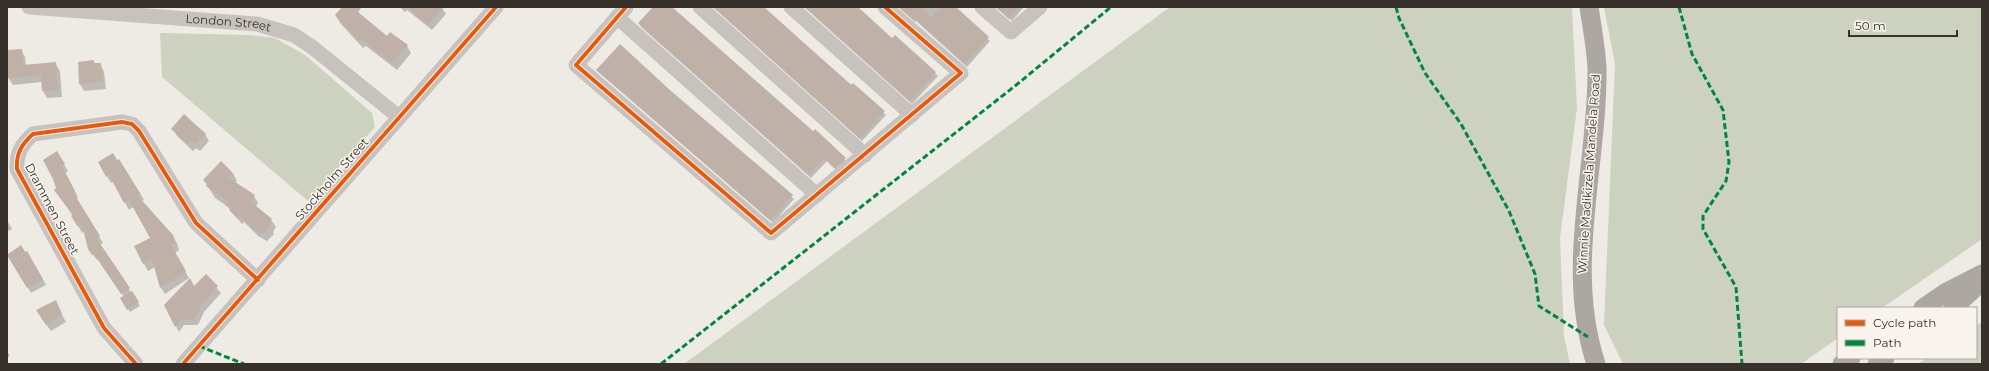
<svg xmlns="http://www.w3.org/2000/svg" width="1989" height="371" font-family="Montserrat,sans-serif">
	<rect width="100%" height="100%" fill="#eeeae4"/>
	<!-- green -->
	<path fill="#cdd2c0" d="M 1170,7 L 1572,7 L 1577,108 L 1560,238 L 1564,336 L 1570,364 L 684,364 Z
		M 1604,7 L 1982,7 L 1982,239 L 1882,308 L 1838,308 L 1838,338 L 1801,364 L 1623,364 L 1604,325 L 1615,64 Z
		M 160,33 L 249,35 L 275,38 L 305,55 L 372,113 L 375,127 L 308,201 L 162,77 Z
		M 1982,322 L 1982,364 L 1918,364 L 1927,358 L 1976,358 L 1976,326 Z"/>
	<!-- shadow -->
	<path fill="#0003" d="M 343,7 L 351,7 L 387,38 L 407,46 L 411,53 L 397,70 L 366,46 L 363,48 L 340,23 L 336,16 Z
		M 400,7 L 441,7 L 446,14 L 432,30 L 407,10 L 405,12 Z
		M 654,7 L 671,7 L 813,132 L 815,130 L 847,162 L 837,171 L 827,161 L 811,178 L 641,27 L 639,23 Z
		M 713,7 L 762,7 L 886,115 L 862,141 Z
		M 804,7 L 855,7 L 892,40 L 895,36 L 938,76 L 912,104 Z
		M 898,7 L 953,7 L 990,41 L 967,67 L 916,21 L 915,22 Z
		M 995,7 L 1024,7 L 1012,21 Z
		M 21,50 L 25,57 L 26,66 L 55,63 L 60,71 L 62,97 L 47,98 L 43,91 L 42,82 L 13,85 L 7,76 L 7,51 Z
		M 93,61 L 95,64 L 100,64 L 104,72 L 106,89 L 84,91 L 80,84 Z
		M 597,70 L 670,92 L 794,199 L 773,223 Z
		M 173,129 L 205,134 L 209,141 L 200,151 L 196,148 L 193,151 L 177,136 Z
		M 57,152 L 68,171 L 65,173 L 78,197 L 76,199 L 103,243 L 100,245 L 140,306 L 130,312 L 121,299 L 124,297 L 98,259 L 97,260 L 89,249 L 85,231 L 82,233 L 73,216 L 55,190 L 57,189 Z
		M 99,163 L 140,193 L 144,200 L 142,201 L 172,236 L 177,243 L 179,250 L 175,253 L 189,278 L 165,294 L 161,288 L 155,267 L 148,271 L 135,247 L 152,238 L 133,207 L 129,210 L 113,182 L 111,183 Z
		M 233,173 L 237,181 L 235,183 L 254,196 L 258,203 L 255,207 L 271,220 L 276,227 L 273,232 L 274,234 L 267,241 L 258,236 L 244,222 L 242,224 L 227,206 L 215,198 L 204,180 Z
		M 7,220 L 12,229 L 7,232 Z
		M 21,247 L 25,254 L 27,252 L 46,285 L 31,293 L 8,254 Z
		M 206,275 L 221,293 L 204,312 L 199,323 L 197,325 L 184,325 L 179,332 L 165,305 L 194,287 Z
		M 59,309 L 66,322 L 51,331 L 41,318 Z
		M 7,351 L 10,356 L 7,358 Z"/>
	<!-- building -->
	<path fill="#bfb1a8" d="M 342,7 L 362,7 L 358,12 L 387,36 L 390,32 L 408,45 L 392,63 L 361,39 L 359,41 L 335,15 Z
		M 407,7 L 444,7 L 428,25 Z
		M 653,7 L 672,7 L 813,131 L 815,129 L 846,158 L 834,168 L 824,158 L 809,175 L 638,23 Z
		M 713,7 L 764,7 L 851,85 L 853,83 L 885,111 L 860,139 Z
		M 805,7 L 858,7 L 892,38 L 895,35 L 936,72 L 910,101 Z
		M 899,7 L 924,7 L 922,9 L 931,17 L 940,7 L 956,7 L 989,37 L 965,64 L 914,18 L 913,19 Z
		M 996,7 L 1020,7 L 1009,19 Z
		M 620,44 L 671,91 L 793,195 L 770,220 L 596,70 Z
		M 22,49 L 23,65 L 56,62 L 58,90 L 42,91 L 41,75 L 7,78 L 7,50 Z
		M 94,60 L 94,63 L 101,63 L 103,82 L 79,84 L 78,62 Z
		M 184,114 L 206,134 L 195,144 L 191,141 L 188,144 L 171,129 Z
		M 57,151 L 65,164 L 62,166 L 75,191 L 73,192 L 100,236 L 97,239 L 130,288 L 121,294 L 94,254 L 92,255 L 88,249 L 82,225 L 78,227 L 71,216 L 73,215 L 54,190 L 56,188 L 53,179 L 43,160 Z
		M 113,153 L 117,160 L 119,159 L 140,193 L 137,195 L 173,235 L 176,243 L 171,245 L 186,271 L 160,288 L 152,259 L 143,264 L 134,246 L 150,238 L 129,200 L 124,203 L 109,175 L 106,177 L 98,162 Z
		M 221,161 L 233,173 L 229,178 L 255,195 L 250,201 L 272,219 L 269,224 L 271,226 L 262,234 L 253,229 L 240,215 L 237,218 L 229,210 L 231,208 L 225,205 L 228,202 L 206,186 L 207,184 L 203,180 Z
		M 21,245 L 25,252 L 27,251 L 43,279 L 27,288 L 7,255 Z
		M 206,274 L 218,286 L 201,306 L 196,317 L 193,319 L 181,320 L 175,327 L 164,305 L 190,278 L 194,286 Z
		M 132,291 L 139,302 L 127,310 L 120,298 Z
		M 56,300 L 62,314 L 46,325 L 36,310 Z"/>
	<g fill="none" stroke-linecap="round" stroke-linejoin="round">
		<!-- minor -->
		<g stroke="#c7c2bd" stroke-width="15">
			<path id="s1" d="M 29,7 L 257,24 L 294,35 L 312,47 L 399,117"/>
			<path d="M 626,7 L 576,65 L 771,233 L 961,73 L 885,7"/>
			<path d="M 700,7 L 865,155"/>
			<path d="M 791,7 L 912,115"/>
			<path d="M 982,7 L 1011,32 L 1040,7"/>
			<path d="M 617,17 L 817,195"/>
			<path d="M 136,364 L 104,328 L 17,169 C 16,153 22,144 33,134 L 122,122 L 132,124 L 139,131 L 196,223 L 258,280"/>
			<path d="M 183,364 L 496,7"/>
		</g>
		<!-- major -->
		<path stroke="#aca7a2" stroke-width="19" d="M 1589,7 C 1592,27 1596,48 1597,68 C 1598,167 1564,267 1596,364
			M 1923,308 L 1945,293 L 1982,274
			M 1953,308 L 1982,281
			M 1842,364 L 1851,358
			M 1877,364 L 1885,358"/>
		<!-- quiet -->
		<path stroke="#00873e" stroke-width="3" stroke-dasharray="6 3" stroke-linecap="butt" d="M 1396,7 L 1399,18 L 1425,73 L 1461,124 L 1509,211 L 1535,274 L 1539,306 L 1588,337
			M 1679,7 L 1692,54 L 1723,110 L 1729,162 L 1726,181 L 1703,216 L 1703,229 L 1736,287 L 1742,364
			M 199,346 L 244,364
			M 661,364 L 1015,86 L 1111,7"/>
		<!-- cycleway casing -->
		<g stroke="#f8f4ed" stroke-width="6">
			<path id="cycleway" d="M 626,7 L 576,65 L 771,233 L 961,73 L 885,7
				M 136,364 L 104,328 L 17,169 C 16,153 22,144 33,134 L 122,122 L 132,124 L 139,131 L 196,223 L 258,280
				M 183,364 L 496,7"/>
		</g>
		<!-- cycleway -->
		<use href="#cycleway" stroke="#e8590c" stroke-width="4"/>
	</g>
	<g text-anchor="middle" stroke-width="3" stroke-linejoin="round" paint-order="stroke">
		<!-- street labels -->
		<g font-size="12" fill="#37302b" stroke="#f8f4ed">
			<text dy="4" stroke="none"><textPath href="#s1" startOffset="200">London Street</textPath></text>
			<text transform="translate(1589 174) rotate(-86)" y="4">Winnie Madikizela Mandela Road</text>
			<text transform="translate(332 179) rotate(-49)" y="4">Stockholm Street</text>
			<text transform="translate(52 209) rotate(62)" y="4">Drammen Street</text>
		</g>
	</g>
	<!-- border -->
	<rect width="1989" height="371" fill="none" stroke="#37302b" stroke-width="16"/>
	<!-- legend -->
	<rect x="1837" y="307" width="140" height="52" fill="#f8f4ed" stroke="#aba69f"/>
	<rect x="1845" y="320" width="20" height="6" fill="#e8590c" stroke="#aba69f"/>
	<text x="1873" y="327" font-size="12" fill="#37302b">Cycle path</text>
	<rect x="1845" y="340" width="20" height="6" fill="#00873e" stroke="#aba69f"/>
	<text x="1873" y="347" font-size="12" fill="#37302b">Path</text>
	<!-- scale -->
	<path d="M1849 30v6h108v-6" fill="none" stroke="#37302b" stroke-width="2"/>
	<text x="1855" y="30" font-size="12" fill="#37302b" stroke="#f8f4ed" stroke-width="3" paint-order="stroke">50 m</text>
</svg>
